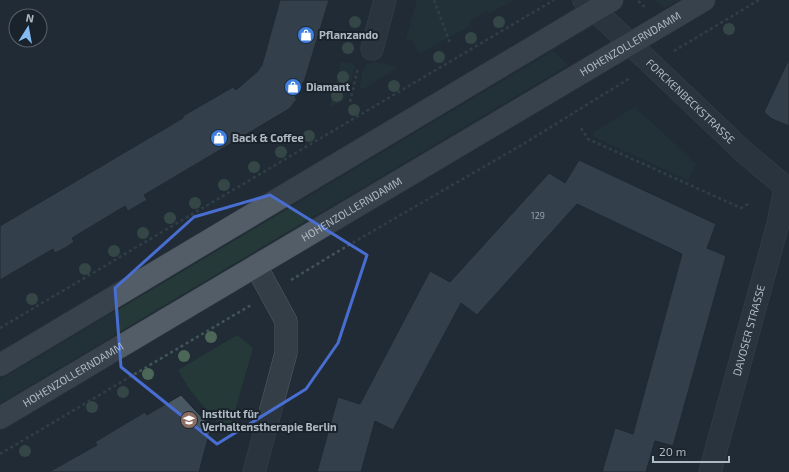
<svg xmlns="http://www.w3.org/2000/svg" width="789" height="472" font-family="'Exo 2',sans-serif">
	<rect width="100%" height="100%" fill="#212c36"/>
	<!-- green -->
	<path fill="#243938" d="M 417,0 L 514,0 L 490,13 L 487,11 L 470,21 L 471,25 L 421,53 L 418,52 L 413,40 L 406,40 Z
		M 655,0 L 679,0 L 665,8 Z
		M 553,51 L 568,65 L 0,403 L 0,380 Z
		M 341,62 L 353,64 L 355,67 L 345,99 L 332,106 L 330,105 Z
		M 376,62 L 395,66 L 397,68 L 363,89 L 360,88 L 362,74 L 366,65 Z
		M 635,107 L 696,164 L 688,180 L 593,136 L 594,132 Z
		M 237,335 L 253,348 L 231,425 L 216,421 L 189,389 L 178,370 Z"/>
	<!-- building -->
	<path fill="#495762" stroke="#1c252d" d="M 280,0 L 329,0 L 305,79 L 295,98 L 297,99 L 289,109 L 144,195 L 147,200 L 128,211 L 125,206 L 72,238 L 74,242 L 65,248 L 55,253 L 53,249 L 0,280 L 0,226 L 183,118 L 183,116 L 233,87 L 236,90 L 257,72 L 262,65 Z
		M 789,59 L 789,126 L 772,119 L 764,112 Z
		M 579,160 L 716,224 L 707,248 L 726,256 L 673,446 L 655,441 L 646,472 L 602,472 L 615,428 L 633,434 L 682,254 L 577,204 L 477,315 L 461,303 L 393,430 L 375,421 L 361,472 L 317,472 L 338,397 L 360,404 L 430,271 L 450,282 L 549,173 L 565,183 Z
		M 181,395 L 211,427 L 199,472 L 49,472 L 97,445 L 95,442 L 145,412 L 147,415 Z"/>
	<g fill="none" stroke-linecap="round" stroke-linejoin="round">
		<!-- minor casing -->
		<g stroke="#525c64" stroke-width="23">
			<g id="minor">
				<path id="s1" d="M 584,0 L 745,153 L 789,190"/>
				<path d="M 372,49 L 385,0"/>
				<path d="M 254,472 L 286,353 L 286,321 L 256,266"/>
				<path id="s2" d="M 710,472 L 778,224 L 785,189"/>
			</g>
		</g>
		<!-- major casing -->
		<g stroke="#3e4750" stroke-width="23">
			<g id="major">
				<path d="M 0,365 L 612,0"/>
				<path id="s3" d="M 0,418 L 704,0"/>
			</g>
		</g>
		<!-- path -->
		<path stroke="#425556" stroke-width="2.5" stroke-dasharray="3 3" stroke-linecap="butt" d="M 434,0 L 450,43
			M 638,1 L 645,7
			M 674,51 L 759,0
			M 350,102 L 358,68
			M 581,128 L 588,139 L 741,208 L 748,204
			M 291,280 L 342,249 L 525,143 L 630,78
			M 0,328 L 554,0
			M 0,454 L 251,305"/>
		<!-- minor -->
		<use href="#minor" stroke="#343e47" stroke-width="22"/>
		<!-- major -->
		<use href="#major" stroke="#525d67" stroke-width="22"/>
	</g>
	<!-- trees -->
	<g fill="#4c6758">
		<circle cx="355" cy="22" r="6"/>
		<circle cx="499" cy="22" r="6"/>
		<circle cx="729" cy="29" r="6"/>
		<circle cx="471" cy="38" r="6"/>
		<circle cx="348" cy="48" r="6"/>
		<circle cx="439" cy="57" r="6"/>
		<circle cx="343" cy="77" r="6"/>
		<circle cx="394" cy="86" r="6"/>
		<circle cx="337" cy="96" r="6"/>
		<circle cx="354" cy="110" r="6"/>
		<circle cx="309" cy="136" r="6"/>
		<circle cx="281" cy="152" r="6"/>
		<circle cx="254" cy="167" r="6"/>
		<circle cx="224" cy="185" r="6"/>
		<circle cx="195" cy="203" r="6"/>
		<circle cx="170" cy="218" r="6"/>
		<circle cx="143" cy="233" r="6"/>
		<circle cx="114" cy="251" r="6"/>
		<circle cx="85" cy="269" r="6"/>
		<circle cx="32" cy="299" r="6"/>
		<circle cx="211" cy="337" r="6"/>
		<circle cx="184" cy="356" r="6"/>
		<circle cx="148" cy="374" r="6"/>
		<circle cx="123" cy="392" r="6"/>
		<circle cx="92" cy="407" r="6"/>
		<circle cx="25" cy="451" r="6"/>
	</g>
	<!-- marked area -->
	<path d="M0 0H789V472H0ZM 270,195 L 367,255 L 338,343 L 306,389 L 217,444 L 121,367 L 115,288 L 194,217 Z" fill="#212c36" fill-opacity=".55" fill-rule="evenodd"/>
	<path fill="none" stroke="#496ed2" stroke-width="3" stroke-linejoin="round" d="M 270,195 L 367,255 L 338,343 L 306,389 L 217,444 L 121,367 L 115,288 L 194,217 Z"/>
	<!-- icons -->
	<defs>
		<g id="shop-disc" transform="scale(0.9)"><circle r="9.5" fill="#3f7fe0" stroke="#1a232b"/><path d="M-5-2.5h2.3a2.7 3.5 0 0 1 5.4 0H5L5.5 6h-11ZM-1.5-2.5h3a1.5 2.3 0 0 0-3 0Z" fill="#fff"/></g>
		<g id="school-disc" transform="scale(0.9)"><circle r="9.5" fill="#8d6e63" stroke="#1a232b"/><path d="M0-5L7-2L0 1L-7-2ZM-4 1L0 2.5L4 1V4Q0 6-4 4Z" fill="#fff"/></g>
	</defs>
	<g fill-rule="evenodd">
		<use href="#shop-disc" x="306" y="35"/>
		<use href="#shop-disc" x="293" y="87"/>
		<use href="#shop-disc" x="219" y="138"/>
		<use href="#school-disc" x="189" y="420"/>
	</g>
	<g text-anchor="middle" stroke-width="4" stroke-linejoin="round" paint-order="stroke">
		<!-- number labels -->
		<g font-size="9" fill="#96a0ab">
			<text x="538" y="219">129</text>
		</g>
		<!-- poi labels -->
		<g font-size="11" font-weight="bold" fill="#afb9c3" stroke="#1a232b" text-anchor="start">
			<text x="319" y="39">Pflanzando</text>
			<text x="306" y="91">Diamant</text>
			<text x="232" y="142">Back &amp; Coffee</text>
			<text x="202" y="418">Institut für<tspan x="202" dy="13">Verhaltenstherapie Berlin</tspan></text>
		</g>
		<!-- street labels -->
		<g font-size="11" fill="#afb9c3" stroke="#1a232b">
			<text dy="4" stroke="none"><textPath href="#s3" startOffset="733">HOHENZOLLERNDAMM</textPath></text>
			<text dy="4" stroke="none"><textPath href="#s1" startOffset="147">FORCKENBECKSTRASSE</textPath></text>
			<text dy="4" stroke="none"><textPath href="#s3" startOffset="409">HOHENZOLLERNDAMM</textPath></text>
			<text dy="4" stroke="none"><textPath href="#s2" startOffset="147">DAVOSER STRASSE</textPath></text>
			<text dy="4" stroke="none"><textPath href="#s3" startOffset="85">HOHENZOLLERNDAMM</textPath></text>
		</g>
	</g>
	<!-- north arrow -->
	<g transform="translate(28 28) rotate(11)"><circle r="19" fill="#1a232b" stroke="#565f68"/>
	<path d="M0-3L7 15L0 10L-7 15Z" fill="#85baf2"/>
	<text y="-6" font-size="11" font-weight="bold" text-anchor="middle" fill="#afb9c3">N</text>
	</g>
	<!-- scale -->
	<path d="M653 456v6h76v-6" fill="none" stroke="#afb9c3" stroke-width="2"/>
	<text x="659" y="456" font-size="12" fill="#afb9c3" stroke="#1a232b" stroke-width="3" paint-order="stroke">20 m</text>
</svg>
